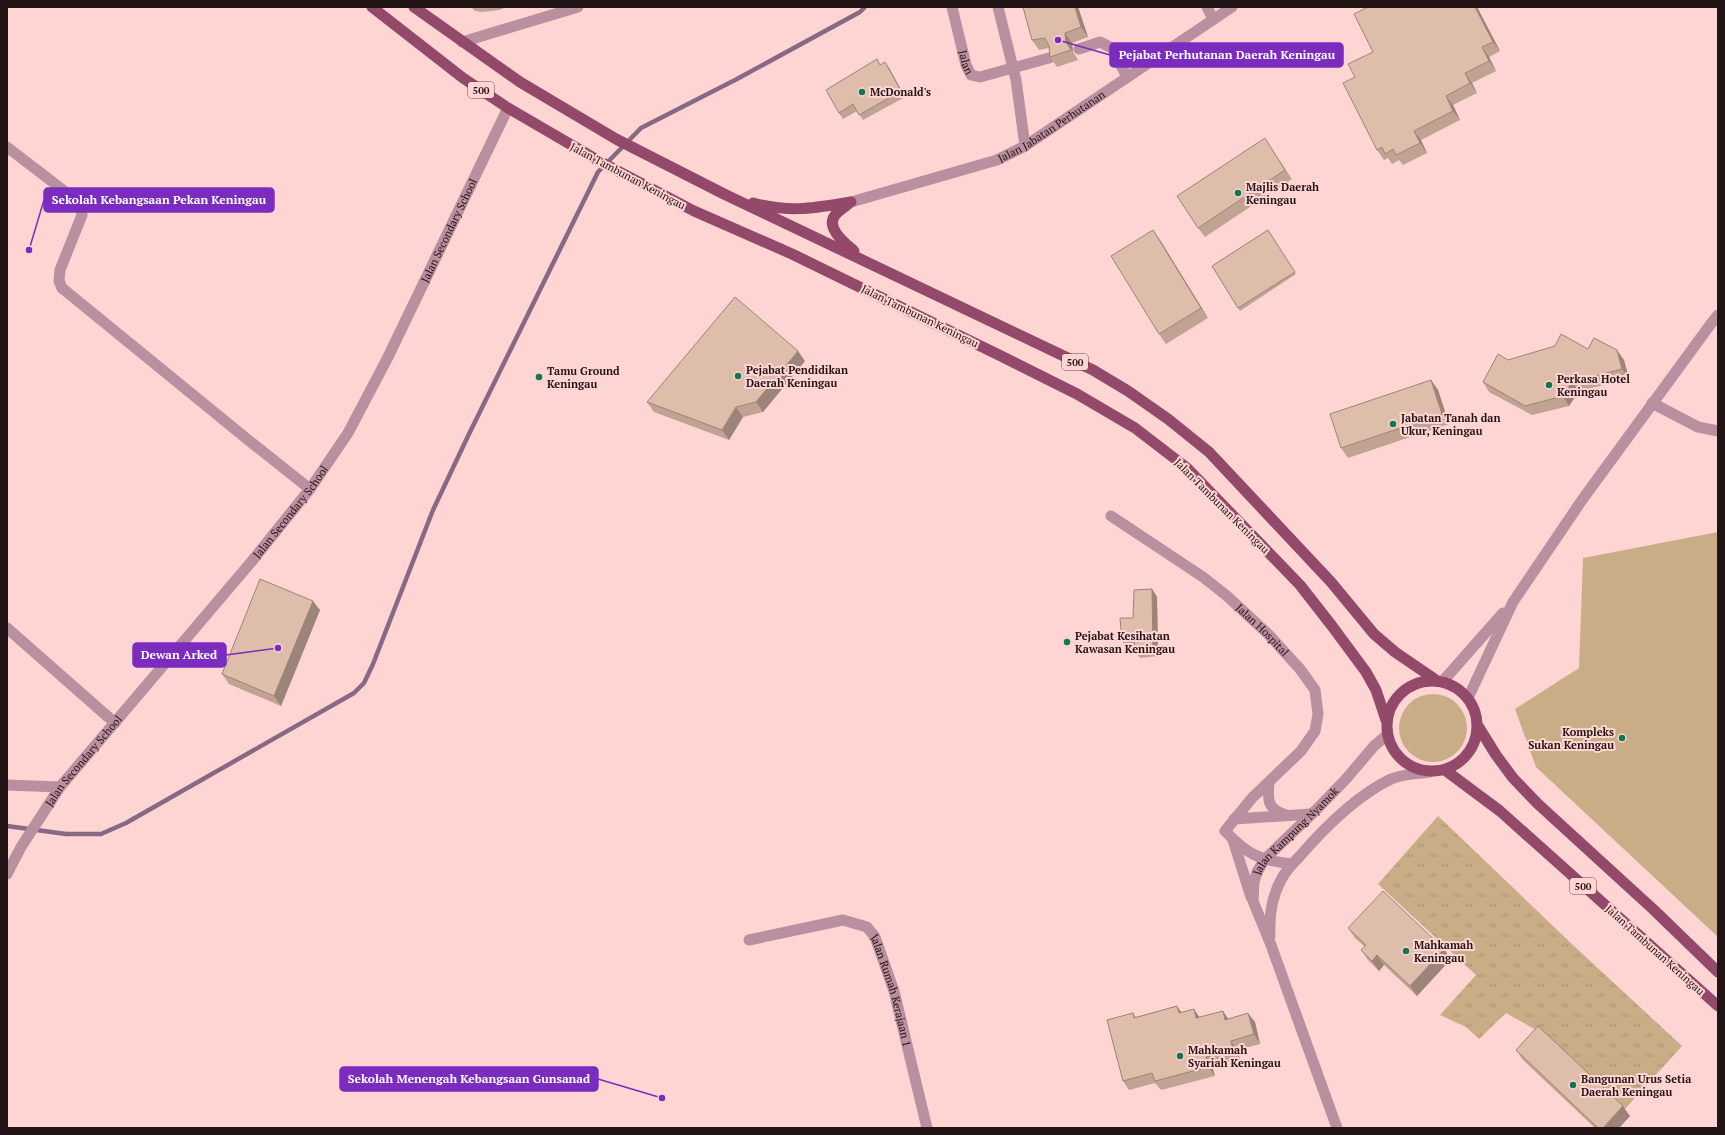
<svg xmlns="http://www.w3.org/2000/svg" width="1725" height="1135" font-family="'PT Serif',serif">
	<defs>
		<pattern id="grass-tufts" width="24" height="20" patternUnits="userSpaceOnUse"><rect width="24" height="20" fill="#c8ad86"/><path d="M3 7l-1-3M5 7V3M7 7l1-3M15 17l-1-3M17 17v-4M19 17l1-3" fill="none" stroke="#ac9473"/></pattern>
	</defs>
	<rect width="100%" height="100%" fill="#fed5d3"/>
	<!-- grass -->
	<path fill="url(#grass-tufts)" d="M 1438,816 L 1574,946 L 1682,1046 L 1624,1110 L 1545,1035 L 1506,1013 L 1479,1039 L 1466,1027 L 1440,1015 L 1476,975 L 1378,884 Z"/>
	<!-- park -->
	<path fill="#c8ad86" d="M 1718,532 L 1718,937 L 1536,767 L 1515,709 L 1579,668 L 1583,558 Z
		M1399 728a34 34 0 1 1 68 0a34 34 0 1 1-68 0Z"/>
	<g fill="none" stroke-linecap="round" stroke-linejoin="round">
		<!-- stream -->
		<path stroke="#876983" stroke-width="4.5" d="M 7,826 L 66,834 L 101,834 L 126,823 L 354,693 L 364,683 L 373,664 L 433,510 L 469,434 L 598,172 L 641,128 L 737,79 L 860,12 L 865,7"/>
		<!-- minor -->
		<g stroke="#ba8f9f" stroke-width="11">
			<path id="s1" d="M 952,7 L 966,65 L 971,75 L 980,77 L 1049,58"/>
			<path d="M 998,7 L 1016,80 L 1025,146"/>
			<path d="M 1207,7 L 1213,19"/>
			<path d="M 462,42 L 578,7"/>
			<path d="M 1079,49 L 1100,42 L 1112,48 L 1127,77"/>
			<path d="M 7,147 L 76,200 L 81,208 L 82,215 L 60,270 L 59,281 L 62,288 L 247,439 L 310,489"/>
			<path id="s2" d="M 851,202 L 997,160 L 1025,146 L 1232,7"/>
			<path d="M 1652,403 L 1698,427 L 1718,431"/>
			<path id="s3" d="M 1111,516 L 1203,577 L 1227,596 L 1268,634 L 1300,669 L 1315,690 L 1318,714 L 1315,731 L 1301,751 L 1252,798 L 1225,831 C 1248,855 1259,860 1292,864"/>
			<path d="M 7,628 L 115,723"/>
			<path d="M 1269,782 C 1268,800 1266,808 1286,815"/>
			<path d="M 7,785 L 60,787"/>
			<path d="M 1234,819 L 1311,814"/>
			<path id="s4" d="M 749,940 L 843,920 L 867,927 L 875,937 L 894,991 L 927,1128"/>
		</g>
		<!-- tertiary -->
		<g stroke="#ba8f9f" stroke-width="11">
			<path d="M 1443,681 L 1503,613"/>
			<path d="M 1468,698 L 1513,602 L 1582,500 L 1710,325 L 1718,315"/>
			<path d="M 1233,840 L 1251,897"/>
			<path id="s5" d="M 7,874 L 21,847 L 60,787 L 252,561 L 310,489 L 348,433 L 387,359 L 508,108"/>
			<path d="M 1270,936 C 1269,916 1271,898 1281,880 C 1285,871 1293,863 1300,856 C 1325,827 1356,796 1391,779 C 1403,774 1417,774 1430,772"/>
			<path id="s6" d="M 1337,1128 L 1271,945 L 1253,901 L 1254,882 L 1257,872 L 1265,859 L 1317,809 L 1346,779 L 1374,746 L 1387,735"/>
		</g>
		<!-- primary -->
		<path stroke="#93496a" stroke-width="11" d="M 372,7 L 463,78 L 508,108 L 599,161 L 694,211 L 792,254 L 999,355 L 1077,394 L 1135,428 L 1187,468 L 1300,585 L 1332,626 L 1366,672 L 1376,690 L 1386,720
			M 414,7 L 520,82 L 616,139 L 724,194 L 1093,370 L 1128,391 L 1168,419 L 1209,452 L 1331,582 L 1374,634 L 1395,652 L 1436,680
			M 753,203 C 791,213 814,208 851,202
			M 849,203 C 845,207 840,210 836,214 C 824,227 845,243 854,251
			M1387 726a45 45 0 1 1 90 0a45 45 0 1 1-90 0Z
			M 1478,726 L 1496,755 L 1513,778 L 1538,804 L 1654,910 L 1718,972
			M 1445,770 L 1500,811 L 1718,1006"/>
	</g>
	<!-- wall -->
	<path fill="#c0a393" d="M 471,7 L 507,7 L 499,10 L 482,12 L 475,11 Z
		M 1023,7 L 1078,7 L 1088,37 L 1072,43 L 1073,52 L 1078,60 L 1057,67 L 1050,57 L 1049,48 L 1039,50 L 1032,40 Z
		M 1368,7 L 1477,7 L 1500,51 L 1489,57 L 1496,71 L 1472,83 L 1477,93 L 1453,105 L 1460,120 L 1421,140 L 1427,153 L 1403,165 L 1399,160 L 1392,164 L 1388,158 L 1384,160 L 1377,150 L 1373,52 Z
		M 880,65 L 889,68 L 905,97 L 863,120 L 857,111 L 843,119 L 839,113 Z
		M 1271,148 L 1292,179 L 1205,237 L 1198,228 Z
		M 1268,230 L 1296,274 L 1240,311 L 1212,266 Z
		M 1160,240 L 1208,318 L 1166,344 L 1159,334 Z
		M 1588,349 L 1624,360 L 1629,379 L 1579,391 L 1569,406 L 1532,415 L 1489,392 L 1483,382 L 1508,360 Z
		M 805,361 L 763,412 L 743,417 L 729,440 L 654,412 L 647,402 Z
		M 1431,380 L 1438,390 L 1449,424 L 1348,458 L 1341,448 Z
		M 1152,589 L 1157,597 L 1158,656 L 1140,658 L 1135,651 L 1135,648 L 1127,649 L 1122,641 L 1133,618 Z
		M 320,610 L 281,706 L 229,684 L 222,674 Z
		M 1348,928 L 1451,959 L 1417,996 L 1384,965 L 1379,971 L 1368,960 L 1361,950 L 1365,947 L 1355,938 Z
		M 1177,1006 L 1181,1012 L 1199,1017 L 1228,1019 L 1255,1022 L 1260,1044 L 1237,1050 L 1240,1059 L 1212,1066 L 1215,1076 L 1161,1090 L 1155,1083 L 1129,1090 L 1123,1081 L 1133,1013 L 1136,1017 Z
		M 1516,1050 L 1630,1116 L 1619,1128 L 1595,1128 L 1523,1060 Z"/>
	<!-- shaded-wall -->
	<path fill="#9c8478" d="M 1075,7 L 1078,7 L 1088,37 L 1081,27 Z
		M 1475,7 L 1477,7 L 1500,51 L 1493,42 Z
		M 1065,33 L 1072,43 L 1073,52 L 1078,60 L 1066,42 Z
		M 1482,47 L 1489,57 L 1496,71 L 1489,61 Z
		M 885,62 L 889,68 L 905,97 L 901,91 Z
		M 1465,73 L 1472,83 L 1477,93 L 1470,83 Z
		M 1446,96 L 1453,105 L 1460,120 L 1453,111 Z
		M 1414,131 L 1421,140 L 1427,153 L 1420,143 Z
		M 1153,230 L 1160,240 L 1208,318 L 1201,308 Z
		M 1617,350 L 1624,360 L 1629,379 L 1622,369 Z
		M 798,351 L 805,361 L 763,412 L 756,402 Z
		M 1431,380 L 1438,390 L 1449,424 L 1442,414 Z
		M 1572,382 L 1579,391 L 1569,406 L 1563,396 Z
		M 736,407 L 743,417 L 729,440 L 722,430 Z
		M 1152,589 L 1157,597 L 1158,656 L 1153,649 Z
		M 313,601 L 320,610 L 281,706 L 274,696 Z
		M 1444,949 L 1451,959 L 1417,996 L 1410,986 Z
		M 1377,955 L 1384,965 L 1379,971 L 1372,961 Z
		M 1177,1006 L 1183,1015 L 1179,1013 Z
		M 1194,1009 L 1200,1018 L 1196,1018 Z
		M 1223,1011 L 1229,1020 L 1225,1020 Z
		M 1248,1013 L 1255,1022 L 1260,1044 L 1254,1034 Z
		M 1231,1041 L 1237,1050 L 1240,1059 L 1233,1050 Z
		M 1206,1057 L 1212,1066 L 1215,1076 L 1208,1067 Z
		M 1623,1106 L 1630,1116 L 1619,1128 L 1603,1128 Z"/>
	<!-- building -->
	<path fill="#dfbdab" stroke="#9c8478" d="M 1023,7 L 1075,7 L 1081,27 L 1065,33 L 1066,42 L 1071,50 L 1050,57 L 1049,46 L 1045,38 L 1032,40 Z
		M 1368,7 L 1475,7 L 1493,42 L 1482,47 L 1489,61 L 1465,73 L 1470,83 L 1446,96 L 1453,111 L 1414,131 L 1420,143 L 1396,155 L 1393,149 L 1385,154 L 1382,147 L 1377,150 L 1343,83 L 1355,77 L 1348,64 L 1373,52 L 1354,14 Z
		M 877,59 L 880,65 L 885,62 L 901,91 L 859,115 L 853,104 L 839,113 L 826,90 Z
		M 1265,138 L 1285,170 L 1198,228 L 1177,196 Z
		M 1153,230 L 1201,308 L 1159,334 L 1111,256 Z
		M 1268,230 L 1295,272 L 1238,308 L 1212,266 Z
		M 735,297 L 798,351 L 756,402 L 736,407 L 722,430 L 647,402 Z
		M 1561,334 L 1588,349 L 1594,338 L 1617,350 L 1622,369 L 1572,382 L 1563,396 L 1525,406 L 1483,382 L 1498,354 L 1508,360 L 1555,346 Z
		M 1431,380 L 1442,414 L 1341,448 L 1330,414 Z
		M 260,579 L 313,601 L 274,696 L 222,674 Z
		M 1152,589 L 1153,649 L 1135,651 L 1134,640 L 1122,641 L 1120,618 L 1133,618 L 1134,590 Z
		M 1383,891 L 1444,949 L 1410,986 L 1377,955 L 1372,961 L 1361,950 L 1366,945 L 1348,928 Z
		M 1177,1006 L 1179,1013 L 1194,1009 L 1196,1018 L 1223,1011 L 1225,1020 L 1248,1013 L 1254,1034 L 1231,1041 L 1233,1050 L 1206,1057 L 1208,1067 L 1155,1081 L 1152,1073 L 1123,1081 L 1107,1020 L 1133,1013 L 1134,1018 Z
		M 1538,1026 L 1623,1106 L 1603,1128 L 1598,1128 L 1516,1050 Z"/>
	<!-- markers -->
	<g fill="#12774f" stroke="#fed5d3" stroke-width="1.5">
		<circle cx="862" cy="92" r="4"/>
		<circle cx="1238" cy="193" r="4"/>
		<circle cx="738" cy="376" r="4"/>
		<circle cx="539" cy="377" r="4"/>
		<circle cx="1549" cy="385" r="4"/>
		<circle cx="1393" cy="424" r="4"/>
		<circle cx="1067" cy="642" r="4"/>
		<circle cx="1622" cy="738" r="4"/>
		<circle cx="1406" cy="951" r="4"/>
		<circle cx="1180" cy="1056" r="4"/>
		<circle cx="1573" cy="1085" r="4"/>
	</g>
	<g text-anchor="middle" stroke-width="4" stroke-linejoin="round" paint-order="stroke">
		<!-- shield labels -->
		<g fill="#fed5d3" stroke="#644e4d" stroke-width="1">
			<rect x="468" y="82" width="26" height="16" rx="3"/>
			<rect x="1062" y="354" width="26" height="16" rx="3"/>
			<rect x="1570" y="878" width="26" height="16" rx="3"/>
		</g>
		<g font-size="10" font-weight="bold" fill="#221414">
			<text x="481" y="94">500</text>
			<text x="1075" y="366">500</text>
			<text x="1583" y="890">500</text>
		</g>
		<!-- street labels -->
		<g font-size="11" fill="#221414" stroke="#fed5d3">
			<text dy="4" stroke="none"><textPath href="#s1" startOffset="57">Jalan</textPath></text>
			<text dy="4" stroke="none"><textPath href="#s2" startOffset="216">Jalan Jabatan Perhutanan</textPath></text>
			<text transform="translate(628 176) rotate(28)" y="4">Jalan Tambunan Keningau</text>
			<text dy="4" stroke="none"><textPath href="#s5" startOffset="785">Jalan Secondary School</textPath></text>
			<text transform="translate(920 316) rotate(26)" y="4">Jalan Tambunan Keningau</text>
			<text transform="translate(1222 506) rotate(45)" y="4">Jalan Tambunan Keningau</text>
			<text dy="4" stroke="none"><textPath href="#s5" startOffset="461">Jalan Secondary School</textPath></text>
			<text dy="4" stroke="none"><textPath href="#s3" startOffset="190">Jalan Hospital</textPath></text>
			<text dy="4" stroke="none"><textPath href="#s5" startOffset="137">Jalan Secondary School</textPath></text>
			<text dy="4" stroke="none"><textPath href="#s6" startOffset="328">Jalan Kampung Nyamok</textPath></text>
			<text transform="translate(1655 950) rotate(42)" y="4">Jalan Tambunan Keningau</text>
			<text dy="4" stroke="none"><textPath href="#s4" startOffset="190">Jalan Rumah Kerajaan 1</textPath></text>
		</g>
		<!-- poi labels -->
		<g font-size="11" font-weight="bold" fill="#221414" stroke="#fed5d3" text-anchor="start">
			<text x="870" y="96">McDonald's</text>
			<text x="1246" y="191">Majlis Daerah<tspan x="1246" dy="13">Keningau</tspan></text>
			<text x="746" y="374">Pejabat Pendidikan<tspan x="746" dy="13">Daerah Keningau</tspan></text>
			<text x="547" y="375">Tamu Ground<tspan x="547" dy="13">Keningau</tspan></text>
			<text x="1557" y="383">Perkasa Hotel<tspan x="1557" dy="13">Keningau</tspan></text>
			<text x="1401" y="422">Jabatan Tanah dan<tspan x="1401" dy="13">Ukur, Keningau</tspan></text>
			<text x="1075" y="640">Pejabat Kesihatan<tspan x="1075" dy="13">Kawasan Keningau</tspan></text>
			<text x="1614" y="736" text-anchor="end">Kompleks<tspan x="1614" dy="13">Sukan Keningau</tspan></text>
			<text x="1414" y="949">Mahkamah<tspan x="1414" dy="13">Keningau</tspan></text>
			<text x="1188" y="1054">Mahkamah<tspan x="1188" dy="13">Syariah Keningau</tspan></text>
			<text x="1581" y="1083">Bangunan Urus Setia<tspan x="1581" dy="13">Daerah Keningau</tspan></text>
		</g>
	</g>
	<!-- callouts -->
	<path fill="none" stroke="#7b2cbf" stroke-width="1.5" d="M1058 40L1110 55M29 250L44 200M278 648L226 655M662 1098L598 1079"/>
	<g fill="#7b2cbf" stroke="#fed5d3" stroke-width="1.5">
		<circle cx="1058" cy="40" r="4"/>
		<circle cx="29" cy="250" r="4"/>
		<circle cx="278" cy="648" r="4"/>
		<circle cx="662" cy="1098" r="4"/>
	</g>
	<g fill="#7b2cbf" stroke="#7b2cbf" stroke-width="1.5">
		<rect x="1110" y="43" width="233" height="24" rx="4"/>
		<rect x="44" y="188" width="230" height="24" rx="4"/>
		<rect x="133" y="643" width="93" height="24" rx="4"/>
		<rect x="340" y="1067" width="258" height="24" rx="4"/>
	</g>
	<g font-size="12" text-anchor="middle" font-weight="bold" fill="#fff">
		<text x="1227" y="59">Pejabat Perhutanan Daerah Keningau</text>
		<text x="159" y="204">Sekolah Kebangsaan Pekan Keningau</text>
		<text x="179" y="659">Dewan Arked</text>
		<text x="469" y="1083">Sekolah Menengah Kebangsaan Gunsanad</text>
	</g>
	<!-- border -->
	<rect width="1725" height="1135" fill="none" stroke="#221414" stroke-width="16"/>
</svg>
